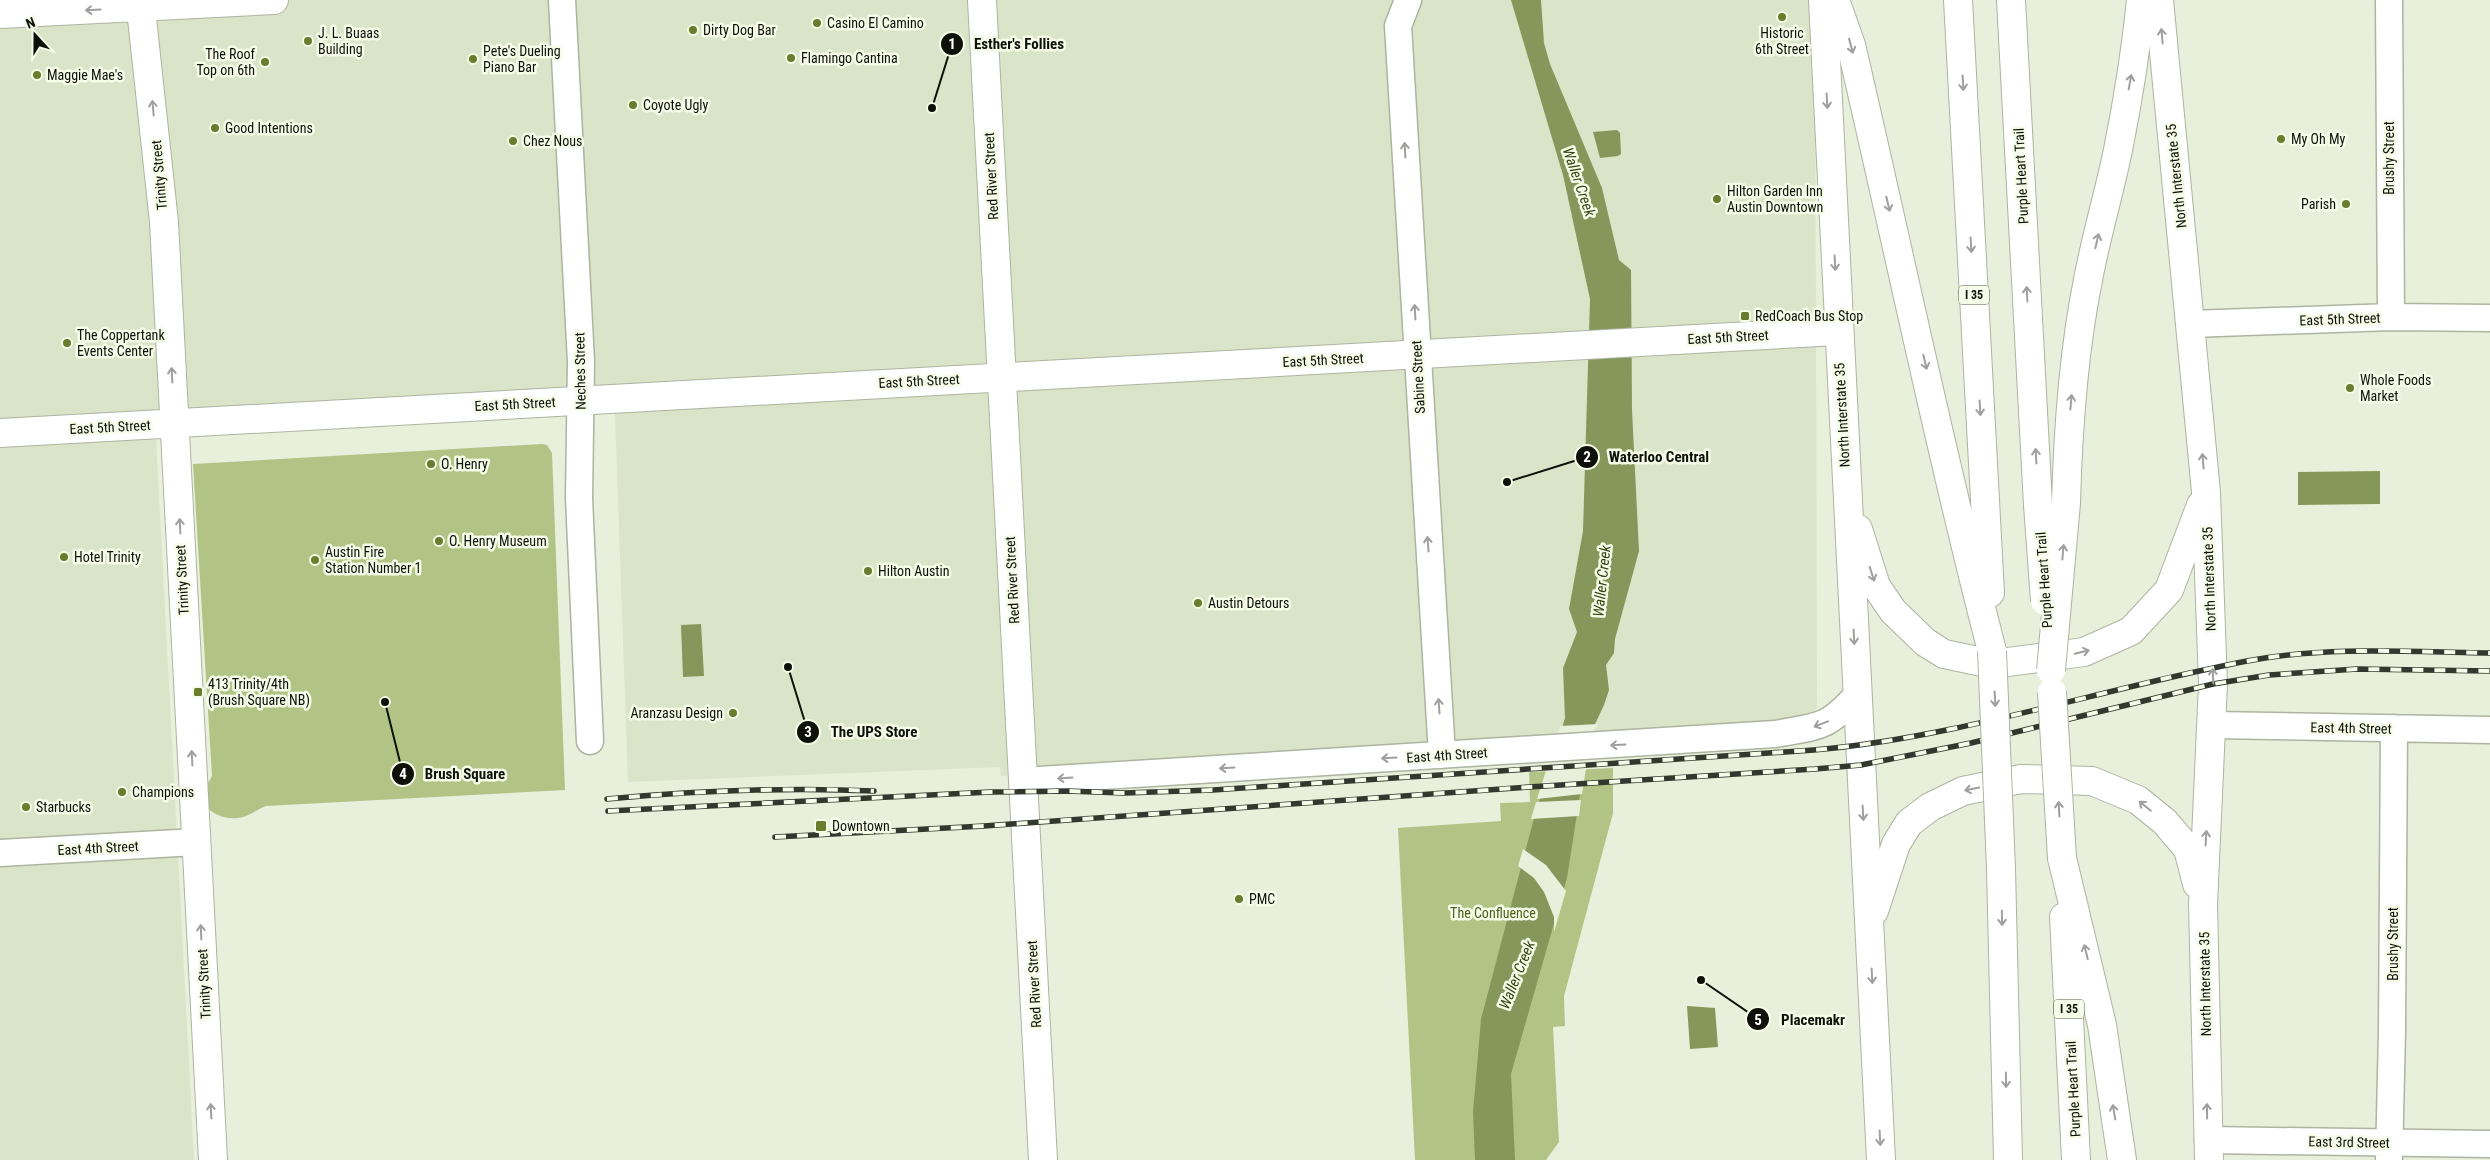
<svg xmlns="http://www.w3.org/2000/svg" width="2490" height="1160" font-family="'Roboto Condensed',sans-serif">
	<rect width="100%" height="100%" fill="#e8efda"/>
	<!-- built -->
	<path fill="#dae4c8" d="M 0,0 L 1815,0 L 1817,707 L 1810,717 L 1733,730 L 1001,776 L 1000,767 L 628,782 L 614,386 L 155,420 L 194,1160 L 0,1160 Z"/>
	<!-- green -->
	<path fill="#b1c486" d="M 542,444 L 547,445 L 552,453 L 565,790 L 266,806 C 256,810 248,817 237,818 C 221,820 198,809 204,790 C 206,785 210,780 212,776 L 193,464 Z
		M 1613,768 L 1613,813 L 1564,996 L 1565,1026 L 1553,1027 L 1559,1142 L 1546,1160 L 1415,1160 L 1398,828 L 1501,821 L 1500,803 L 1530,802 L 1529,772 Z"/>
	<!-- water -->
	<path fill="#85975a" d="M 1511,0 L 1541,0 L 1544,43 L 1550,64 L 1602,188 L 1619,260 L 1631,270 L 1632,410 L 1639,551 L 1615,639 L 1614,653 L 1606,665 L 1609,690 L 1604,705 L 1589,737 L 1567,878 L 1511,1074 L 1515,1160 L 1475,1160 L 1473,1112 L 1481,1019 L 1533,822 L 1565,718 L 1563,668 L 1577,632 L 1569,609 L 1583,531 L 1590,299 L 1563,175 Z
		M 1617,130 L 1620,133 L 1621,154 L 1618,156 L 1600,158 L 1593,132 Z
		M 2380,471 L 2380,504 L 2298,505 L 2298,472 Z
		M 701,624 L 704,676 L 683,677 L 681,625 Z
		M 1687,1006 L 1715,1008 L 1718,1047 L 1690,1049 Z"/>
	<!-- pier -->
	<path fill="#e8efda" d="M 1598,724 L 1591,737 L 1582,794 L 1537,799 L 1560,726 Z
		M 1581,800 L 1579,816 L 1531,819 L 1536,802 Z
		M 1523,849 L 1546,865 L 1566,891 L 1554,932 L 1554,917 L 1544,892 L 1534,878 L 1518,866 Z"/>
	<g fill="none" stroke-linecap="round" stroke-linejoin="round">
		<!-- street casing -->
		<g stroke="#adb4a0" stroke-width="29">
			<path id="street" d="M 562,0 L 581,362 L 579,498 L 590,741
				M 1408,0 L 1398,26 L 1442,755
				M 2389,0 L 2391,317
				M 2191,324 L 2391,317 L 2490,318
				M 2212,725 L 2490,730
				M 1023,781 L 1775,734 C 1819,726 1827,729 1858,694
				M 0,853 L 196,842
				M 2208,1140 L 2490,1144
				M 2389,1160 L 2392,1031 L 2394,728"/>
		</g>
		<!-- secondary casing -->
		<g stroke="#adb4a0" stroke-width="30">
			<path id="secondary" d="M 140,0 L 164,222 L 213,1160
				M 982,0 L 1043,1160
				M 1823,0 L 1881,1160
				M 2159,0 L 2206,492 L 2213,684 L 2203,904 L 2209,1160
				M 0,14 L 274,0
				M 0,433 L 1838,331
				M 1858,529 L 1876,586 L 1893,611 L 1925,642 L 1944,654 L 1992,664 L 2084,652 L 2131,631 L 2169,590 L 2201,505
				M 1874,911 L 1896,844 L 1909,823 L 1930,807 L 1963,791 L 2021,779 L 2092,781 L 2138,800 L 2165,822 L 2188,849 L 2197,884"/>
		</g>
		<!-- highway casing -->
		<g stroke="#adb4a0" stroke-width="30">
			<path id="highway" d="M 1835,0 L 1851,45 C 1898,247 1940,450 1992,651
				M 1958,0 L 1990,593
				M 2011,0 L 2038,505
				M 2066,503 C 2068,428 2073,354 2088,280 C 2096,236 2109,194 2118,150 C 2128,100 2136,50 2141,0
				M 2062,858 L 2102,1025 L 2122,1160
				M 2001,869 L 2008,1160
				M 2064,917 L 2076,1160"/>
		</g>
		<!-- street -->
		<use href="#street" stroke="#fff" stroke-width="26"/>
		<!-- secondary -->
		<use href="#secondary" stroke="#fff" stroke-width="28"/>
		<!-- highway -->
		<use href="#highway" stroke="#fff" stroke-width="28"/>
		<!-- rail casing -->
		<g stroke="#34372e" stroke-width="5.5">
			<path id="rail" d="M 607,799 C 695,791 786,787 874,791
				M 608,811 L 991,792 L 1067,791 L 1124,793 L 1213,790 L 1814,750 C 1963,737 2106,687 2253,660 C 2330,646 2412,652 2490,653
				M 775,837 L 984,826 L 1529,787 L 1815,769 L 1861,765 L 1971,743 L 2213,684 L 2269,675 L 2357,669 L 2490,671"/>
		</g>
		<!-- rail -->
		<use href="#rail" stroke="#f5fce7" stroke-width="4" stroke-dasharray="11" stroke-linecap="butt"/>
		<!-- highway-bridge casing -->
		<g stroke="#adb4a0" stroke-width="30" stroke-linecap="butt">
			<path id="highway-bridge" d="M 2038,505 L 2045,601
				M 1992,651 L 2001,869
				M 2051,670 L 2066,503
				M 2052,692 L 2062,858"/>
		</g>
		<!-- highway-bridge -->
		<use href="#highway-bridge" stroke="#fff" stroke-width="28"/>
	</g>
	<!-- one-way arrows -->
	<defs><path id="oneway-shaft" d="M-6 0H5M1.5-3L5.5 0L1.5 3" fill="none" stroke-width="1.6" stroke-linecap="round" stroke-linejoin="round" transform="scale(1.25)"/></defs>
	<g stroke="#9f9f9d">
		<use href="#oneway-shaft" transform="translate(93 10) rotate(177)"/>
		<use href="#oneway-shaft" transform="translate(2162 36) rotate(-95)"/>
		<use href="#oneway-shaft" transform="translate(1851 46) rotate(75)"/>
		<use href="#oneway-shaft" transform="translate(2130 82) rotate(-80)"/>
		<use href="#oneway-shaft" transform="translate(1963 83) rotate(87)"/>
		<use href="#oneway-shaft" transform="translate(1827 101) rotate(87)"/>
		<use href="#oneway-shaft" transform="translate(153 108) rotate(-95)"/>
		<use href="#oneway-shaft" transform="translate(1405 150) rotate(-93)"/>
		<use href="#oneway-shaft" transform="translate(1888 204) rotate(77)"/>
		<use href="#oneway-shaft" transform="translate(2097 241) rotate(-77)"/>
		<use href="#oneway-shaft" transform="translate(1971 245) rotate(87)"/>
		<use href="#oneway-shaft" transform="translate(1835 263) rotate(87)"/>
		<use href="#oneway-shaft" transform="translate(2027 294) rotate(-93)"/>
		<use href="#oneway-shaft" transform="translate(1415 312) rotate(-93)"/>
		<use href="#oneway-shaft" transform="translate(1925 362) rotate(77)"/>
		<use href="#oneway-shaft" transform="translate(172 375) rotate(-93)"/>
		<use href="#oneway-shaft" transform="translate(2071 402) rotate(-85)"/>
		<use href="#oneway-shaft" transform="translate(1980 408) rotate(87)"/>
		<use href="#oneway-shaft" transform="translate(2036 456) rotate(-93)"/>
		<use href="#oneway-shaft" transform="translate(2203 461) rotate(-95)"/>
		<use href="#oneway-shaft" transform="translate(180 526) rotate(-93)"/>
		<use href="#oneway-shaft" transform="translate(1428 544) rotate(-94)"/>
		<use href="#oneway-shaft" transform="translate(2063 552) rotate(-85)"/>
		<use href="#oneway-shaft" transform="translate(1872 574) rotate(72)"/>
		<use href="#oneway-shaft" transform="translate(1854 637) rotate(87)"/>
		<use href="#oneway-shaft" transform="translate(2082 652) rotate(-14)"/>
		<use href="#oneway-shaft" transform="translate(2213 676) rotate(-93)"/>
		<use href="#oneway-shaft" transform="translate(1995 699) rotate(87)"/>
		<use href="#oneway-shaft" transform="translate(1439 706) rotate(-94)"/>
		<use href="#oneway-shaft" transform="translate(1821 724) rotate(159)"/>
		<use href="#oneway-shaft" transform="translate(1618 745) rotate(177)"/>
		<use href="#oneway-shaft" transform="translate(192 758) rotate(-93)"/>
		<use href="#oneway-shaft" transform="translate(1389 758) rotate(177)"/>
		<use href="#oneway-shaft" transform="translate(1227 768) rotate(177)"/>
		<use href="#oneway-shaft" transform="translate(1065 778) rotate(176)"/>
		<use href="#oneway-shaft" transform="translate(1972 789) rotate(168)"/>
		<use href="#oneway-shaft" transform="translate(2145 806) rotate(-141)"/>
		<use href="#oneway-shaft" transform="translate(2059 809) rotate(-93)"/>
		<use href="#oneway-shaft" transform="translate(1863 813) rotate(87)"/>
		<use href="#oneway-shaft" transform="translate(2206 838) rotate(-87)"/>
		<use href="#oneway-shaft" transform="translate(2002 918) rotate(89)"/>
		<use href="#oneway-shaft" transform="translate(201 932) rotate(-93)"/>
		<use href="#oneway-shaft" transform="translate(2086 952) rotate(-104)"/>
		<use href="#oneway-shaft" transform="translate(1872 976) rotate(87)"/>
		<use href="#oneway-shaft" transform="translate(2006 1080) rotate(89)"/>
		<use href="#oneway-shaft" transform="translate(211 1111) rotate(-93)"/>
		<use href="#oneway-shaft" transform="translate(2207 1111) rotate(-91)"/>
		<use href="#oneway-shaft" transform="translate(2114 1112) rotate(-100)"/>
		<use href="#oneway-shaft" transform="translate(1880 1138) rotate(87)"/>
	</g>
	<!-- markers -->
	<g fill="#687d2d" stroke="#f5fce7" stroke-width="2">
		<circle cx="1782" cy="17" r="5"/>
		<circle cx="817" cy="23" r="5"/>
		<circle cx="693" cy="30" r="5"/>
		<circle cx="308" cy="41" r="5"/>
		<circle cx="791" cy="58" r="5"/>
		<circle cx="473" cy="59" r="5"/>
		<circle cx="265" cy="62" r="5"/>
		<circle cx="37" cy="75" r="5"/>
		<circle cx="633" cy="105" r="5"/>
		<circle cx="215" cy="128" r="5"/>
		<circle cx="2281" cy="139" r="5"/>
		<circle cx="513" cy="141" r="5"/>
		<circle cx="1717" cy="199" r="5"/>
		<circle cx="2346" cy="204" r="5"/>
		<rect x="1740" y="311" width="10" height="10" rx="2.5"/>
		<circle cx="67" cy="343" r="5"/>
		<circle cx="2350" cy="388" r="5"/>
		<circle cx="431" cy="464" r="5"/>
		<circle cx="439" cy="541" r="5"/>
		<circle cx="64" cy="557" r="5"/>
		<circle cx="315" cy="560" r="5"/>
		<circle cx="868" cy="571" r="5"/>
		<circle cx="1198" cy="603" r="5"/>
		<rect x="193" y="687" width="10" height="10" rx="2.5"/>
		<circle cx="733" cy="713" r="5"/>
		<circle cx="122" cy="792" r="5"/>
		<circle cx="26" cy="807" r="5"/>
		<rect x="815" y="820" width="12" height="12" rx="2.5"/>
		<circle cx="1239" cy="899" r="5"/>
	</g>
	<g text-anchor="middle" stroke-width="5" stroke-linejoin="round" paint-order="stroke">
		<!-- shield labels -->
		<g fill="#f5fce7" stroke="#53574c" stroke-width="1">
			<rect x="1959" y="285.5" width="30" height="19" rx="4"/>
			<rect x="2054" y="999.5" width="30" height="19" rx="4"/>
		</g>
		<g font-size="12" font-weight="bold" fill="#0e1009">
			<text x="1974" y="299">I 35</text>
			<text x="2069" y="1013">I 35</text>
		</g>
		<!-- poi labels -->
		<g font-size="14" fill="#0e1009" stroke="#f5fce7" text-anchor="start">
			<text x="827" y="28">Casino El Camino</text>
			<text x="703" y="35">Dirty Dog Bar</text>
			<text x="318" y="38">J. L. Buaas<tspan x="318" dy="16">Building</tspan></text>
			<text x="1782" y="38" text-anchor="middle">Historic<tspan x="1782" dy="16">6th Street</tspan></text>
			<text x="483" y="56">Pete's Dueling<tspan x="483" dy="16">Piano Bar</tspan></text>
			<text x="255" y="59" text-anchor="end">The Roof<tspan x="255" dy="16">Top on 6th</tspan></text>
			<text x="801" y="63">Flamingo Cantina</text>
			<text x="47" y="80">Maggie Mae's</text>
			<text x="643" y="110">Coyote Ugly</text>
			<text x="225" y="133">Good Intentions</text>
			<text x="2291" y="144">My Oh My</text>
			<text x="523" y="146">Chez Nous</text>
			<text x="1727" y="196">Hilton Garden Inn<tspan x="1727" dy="16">Austin Downtown</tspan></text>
			<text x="2336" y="209" text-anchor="end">Parish</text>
			<text x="1755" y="321">RedCoach Bus Stop</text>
			<text x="77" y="340">The Coppertank<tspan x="77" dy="16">Events Center</tspan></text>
			<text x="2360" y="385">Whole Foods<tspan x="2360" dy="16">Market</tspan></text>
			<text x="441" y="469">O. Henry</text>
			<text x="449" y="546">O. Henry Museum</text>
			<text x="325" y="557">Austin Fire<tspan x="325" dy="16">Station Number 1</tspan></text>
			<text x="74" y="562">Hotel Trinity</text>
			<text x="878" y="576">Hilton Austin</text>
			<text x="1208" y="608">Austin Detours</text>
			<text x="208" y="689">413 Trinity/4th<tspan x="208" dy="16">(Brush Square NB)</tspan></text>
			<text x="723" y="718" text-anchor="end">Aranzasu Design</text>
			<text x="132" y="797">Champions</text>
			<text x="36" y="812">Starbucks</text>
			<text x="832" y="831">Downtown</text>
			<text x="1249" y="904">PMC</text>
		</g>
		<!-- street labels -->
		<g font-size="14" fill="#0e1009" stroke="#f5fce7">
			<text transform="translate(2389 158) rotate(-90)" y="5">Brushy Street</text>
			<text transform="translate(159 175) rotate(-95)" y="5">Trinity Street</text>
			<text transform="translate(991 176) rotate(-93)" y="5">Red River Street</text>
			<text transform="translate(2021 176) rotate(-93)" y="5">Purple Heart Trail</text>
			<text transform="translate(2176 176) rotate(-96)" y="5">North Interstate 35</text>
			<text transform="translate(2340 319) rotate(-2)" y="5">East 5th Street</text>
			<text transform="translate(1728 337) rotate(-3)" y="5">East 5th Street</text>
			<text transform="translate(1323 360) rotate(-3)" y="5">East 5th Street</text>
			<text transform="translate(580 371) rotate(-91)" y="5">Neches Street</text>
			<text transform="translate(1418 377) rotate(-93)" y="5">Sabine Street</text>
			<text transform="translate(919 381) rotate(-3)" y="5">East 5th Street</text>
			<text transform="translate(515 404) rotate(-3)" y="5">East 5th Street</text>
			<text transform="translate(1842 415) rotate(-93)" y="5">North Interstate 35</text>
			<text transform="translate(110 427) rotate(-3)" y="5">East 5th Street</text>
			<text transform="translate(2209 579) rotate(-92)" y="5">North Interstate 35</text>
			<text transform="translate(182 580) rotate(-93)" y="5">Trinity Street</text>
			<text transform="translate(1012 580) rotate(-93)" y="5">Red River Street</text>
			<text transform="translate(2044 580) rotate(-94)" y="5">Purple Heart Trail</text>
			<text transform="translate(2351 728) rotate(1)" y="5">East 4th Street</text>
			<text transform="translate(1447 755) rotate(-4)" y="5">East 4th Street</text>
			<text transform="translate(98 848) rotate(-3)" y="5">East 4th Street</text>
			<text transform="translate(2393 944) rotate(-90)" y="5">Brushy Street</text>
			<text transform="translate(204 984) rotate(-93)" y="5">Trinity Street</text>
			<text transform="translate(1034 984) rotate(-93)" y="5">Red River Street</text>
			<text transform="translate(2205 984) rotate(-91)" y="5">North Interstate 35</text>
			<text transform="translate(2073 1089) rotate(-93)" y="5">Purple Heart Trail</text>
			<text transform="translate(2349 1142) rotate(1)" y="5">East 3rd Street</text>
		</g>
		<!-- park labels -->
		<g font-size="14" fill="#4e5f1b" stroke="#f5fce7">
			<text x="1493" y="918">The Confluence</text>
		</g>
		<!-- water labels -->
		<g font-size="15" font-style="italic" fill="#364213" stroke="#f5fce7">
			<text transform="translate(1579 182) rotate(71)" y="5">Waller Creek</text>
			<text transform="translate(1602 581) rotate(-84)" y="5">Waller Creek</text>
			<text transform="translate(1517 975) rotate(-68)" y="5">Waller Creek</text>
		</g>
	</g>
	<!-- callouts -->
	<path fill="none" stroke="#0e1009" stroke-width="2" d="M932 108L952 44M1507 482L1587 457M788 667L808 732M385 702L403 774M1701 980L1758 1019"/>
	<g fill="#0e1009" stroke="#f5fce7" stroke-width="2">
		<circle cx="932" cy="108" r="5"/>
		<circle cx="1507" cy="482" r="5"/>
		<circle cx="788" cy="667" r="5"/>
		<circle cx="385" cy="702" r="5"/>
		<circle cx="1701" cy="980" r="5"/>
		<circle cx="952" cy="44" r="12"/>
		<circle cx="1587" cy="457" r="12"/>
		<circle cx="808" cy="732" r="12"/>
		<circle cx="403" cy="774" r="12"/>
		<circle cx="1758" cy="1019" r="12"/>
	</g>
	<g font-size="15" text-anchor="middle" font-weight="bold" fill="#fff">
		<text x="952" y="49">1</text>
		<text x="1587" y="462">2</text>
		<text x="808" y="737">3</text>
		<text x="403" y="779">4</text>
		<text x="1758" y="1025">5</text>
	</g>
	<g font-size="15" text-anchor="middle" font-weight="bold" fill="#0e1009" stroke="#f5fce7" stroke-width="5" stroke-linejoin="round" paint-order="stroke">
		<text x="1019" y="49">Esther's Follies</text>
		<text x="1659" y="462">Waterloo Central</text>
		<text x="874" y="737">The UPS Store</text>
		<text x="465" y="779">Brush Square</text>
		<text x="1813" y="1025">Placemakr</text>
	</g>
	<!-- north arrow -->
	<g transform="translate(35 35) rotate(339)" stroke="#f5fce7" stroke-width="4" paint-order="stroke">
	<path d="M0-4L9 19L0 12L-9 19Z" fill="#0e1009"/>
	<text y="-8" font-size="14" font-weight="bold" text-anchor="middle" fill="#0e1009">N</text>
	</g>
</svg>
